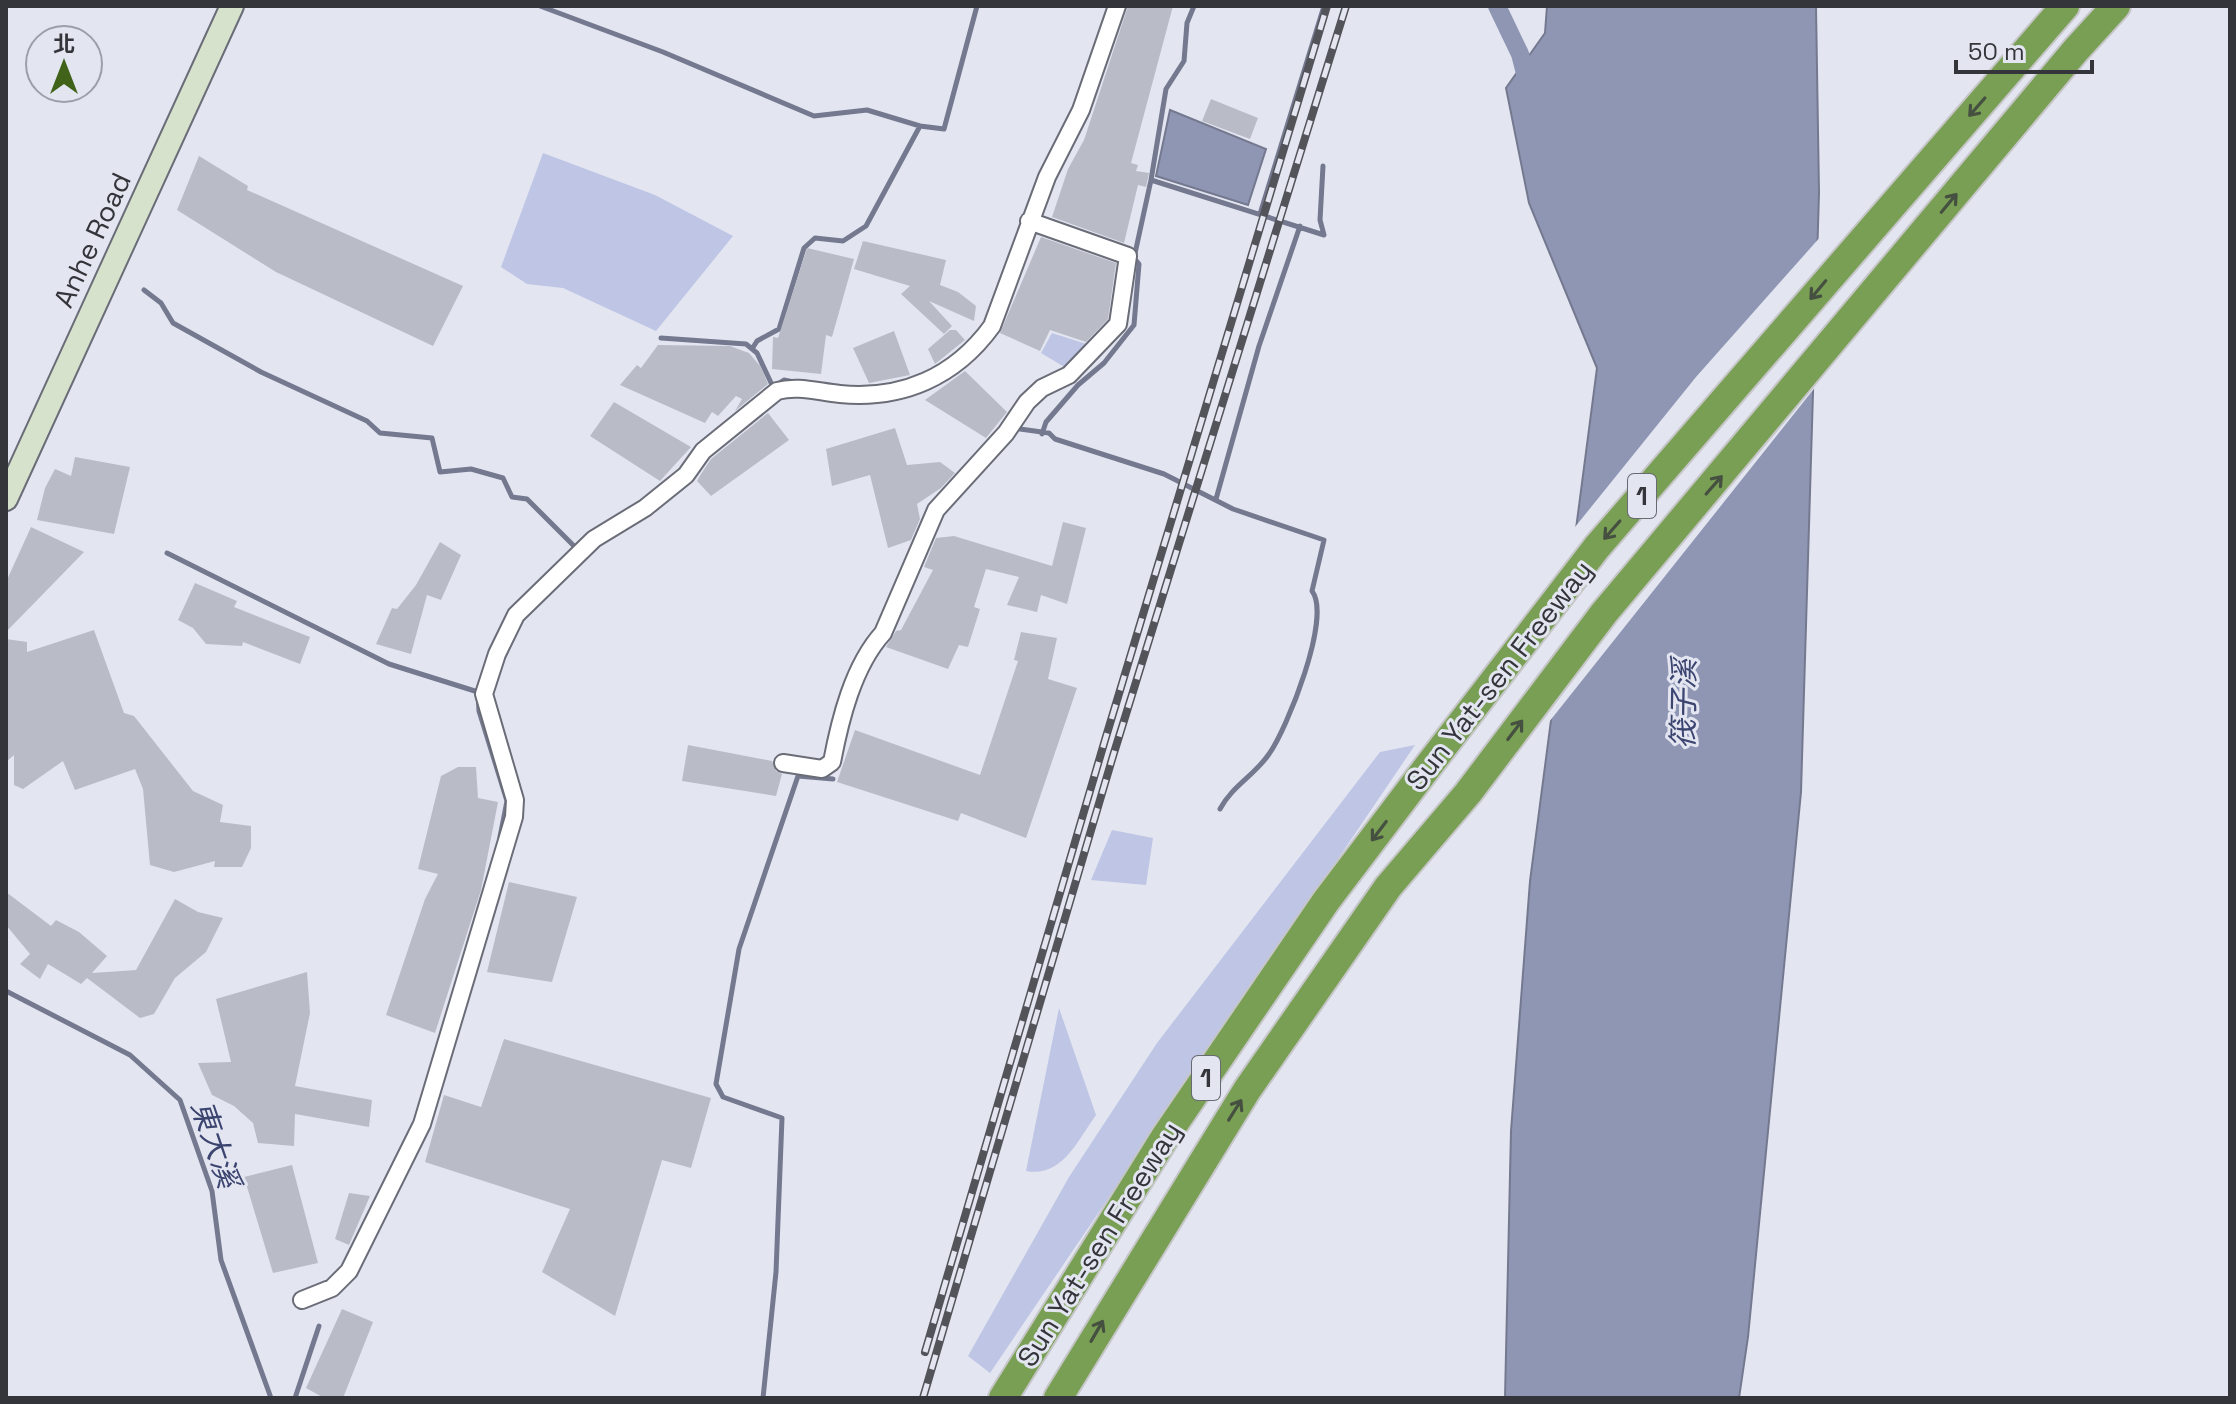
<svg xmlns="http://www.w3.org/2000/svg" width="2236" height="1404" font-family="'Space Grotesk','Noto Sans TC',sans-serif">
	<rect width="100%" height="100%" fill="#e3e6f1"/>
	<!-- green -->
	<path fill="#bec5e5" d="M 543,153 L 655,195 L 733,236 L 656,331 L 563,288 L 527,284 L 501,267 Z
		M 1052,333 L 1102,349 L 1076,374 L 1041,353 Z
		M 1415,745 L 990,1373 L 968,1356 L 1069,1177 L 1157,1043 L 1380,752 Z
		M 1112,830 L 1153,838 L 1146,885 L 1091,880 Z
		M 1059,1008 L 1096,1115 C 1078,1140 1062,1178 1026,1171 Z"/>
	<!-- water -->
	<path fill="#8f96b4" stroke="#74798f" stroke-width="2" d="M 1547,6 L 1816,6 L 1819,193 L 1801,792 L 1748,1337 L 1739,1398 L 1505,1398 L 1511,1131 L 1530,881 L 1597,368 L 1529,203 L 1506,88 L 1545,33 Z
		M 1170,110 L 1266,149 L 1248,205 L 1156,176 Z"/>
	<!-- pier -->
	<path fill="#e3e6f1" d="M 1822,235 L 1817,385 L 1545,727 L 1571,532 L 1696,377 Z"/>
	<g fill="none" stroke-linecap="round" stroke-linejoin="round">
		<!-- stream -->
		<path stroke="#74798f" stroke-width="5" d="M 540,6 L 663,52 L 814,116 L 867,110 L 920,126
			M 1194,6 L 1187,23 L 1184,61 L 1166,89 L 1151,180 L 1324,235 L 1320,220 L 1323,166
			M 1260,214 L 1324,6
			M 144,290 L 161,303 L 173,323 L 261,372 L 367,421 L 380,433 L 432,438 L 440,472 L 471,469 L 503,478 L 512,497 L 527,499 L 576,548
			M 661,338 L 746,344 L 757,353 L 773,387
			M 752,349 L 757,341 L 779,329 L 804,248 L 815,238 L 843,241 L 866,226 L 920,126 L 944,129 L 977,6
			M 775,386 L 784,380 L 794,382
			M 1020,429 L 1049,433 L 1055,439 L 1164,474 L 1233,509 L 1324,540 L 1312,591 C 1332,617 1287,729 1269,754 C 1255,775 1232,786 1220,809
			M 1042,434 L 1046,422 L 1078,385 L 1104,363 L 1134,325 L 1139,264 L 1134,258 L 1151,180
			M 1216,499 L 1259,346 L 1300,226
			M 167,553 L 389,664 L 478,692
			M 478,693 L 479,711 L 507,801 L 500,837
			M 6,991 L 130,1055 L 180,1100 L 212,1191 L 221,1260 L 271,1398
			M 295,1398 L 319,1326
			M 763,1398 L 776,1272 L 782,1118 L 723,1097 L 716,1084 L 739,949 L 798,776 L 833,779"/>
		<!-- canal -->
		<path stroke="#8f96b4" stroke-width="18" d="M 1497,6 L 1520,54 L 1528,85"/>
	</g>
	<!-- building -->
	<path fill="#b9bcc7" d="M 1128,6 L 1173,6 L 1131,163 L 1138,165 L 1136,171 L 1149,173 L 1146,187 L 1138,185 L 1124,243 L 1052,217 L 1068,169 L 1084,140 Z
		M 1211,99 L 1258,118 L 1250,139 L 1202,121 Z
		M 199,156 L 248,186 L 247,190 L 463,286 L 433,346 L 276,272 L 177,210 Z
		M 1041,237 L 1116,263 L 1108,319 L 1086,342 L 1050,330 L 1040,351 L 1000,333 Z
		M 863,241 L 946,260 L 940,285 L 958,292 L 976,306 L 974,321 L 929,301 L 952,326 L 944,334 L 901,294 L 910,286 L 854,269 Z
		M 807,248 L 854,259 L 832,337 L 826,335 L 821,374 L 772,369 L 773,337 L 778,338 Z
		M 950,330 L 956,330 L 965,340 L 935,364 L 928,349 Z
		M 894,331 L 910,375 L 869,383 L 853,348 Z
		M 658,345 L 730,346 L 749,353 L 761,367 L 768,384 L 735,411 L 742,399 L 736,396 L 718,416 L 712,412 L 705,423 L 620,385 L 637,365 L 641,368 Z
		M 965,371 L 1007,412 L 986,438 L 925,400 Z
		M 614,402 L 691,447 L 660,481 L 590,436 Z
		M 768,413 L 789,440 L 711,496 L 697,481 L 701,474 L 711,459 Z
		M 895,428 L 907,465 L 940,462 L 955,473 L 941,488 L 917,504 L 920,519 L 911,540 L 888,548 L 870,475 L 832,486 L 826,449 Z
		M 75,457 L 130,467 L 114,534 L 37,520 L 45,488 L 55,469 L 71,476 Z
		M 1063,522 L 1086,528 L 1067,604 L 1041,595 L 1037,612 L 1007,605 L 1019,577 L 986,569 L 974,607 L 980,609 L 968,647 L 959,645 L 948,669 L 886,647 L 896,631 L 901,630 L 933,570 L 924,567 L 936,538 L 954,536 L 1052,566 Z
		M 31,527 L 84,552 L 6,632 L 6,582 Z
		M 440,542 L 461,555 L 441,600 L 427,595 L 411,654 L 376,644 L 392,608 L 397,609 L 416,585 Z
		M 195,583 L 237,601 L 234,607 L 310,637 L 300,664 L 243,642 L 242,646 L 206,644 L 193,628 L 178,620 Z
		M 94,630 L 124,713 L 134,716 L 193,791 L 223,805 L 220,822 L 251,826 L 251,848 L 242,867 L 214,867 L 215,861 L 174,872 L 150,865 L 143,789 L 135,769 L 75,790 L 63,761 L 23,789 L 14,785 L 14,755 L 6,762 L 6,639 L 27,642 L 27,652 Z
		M 1021,632 L 1057,638 L 1048,679 L 1077,688 L 1026,838 L 961,813 L 958,821 L 837,782 L 855,730 L 980,775 L 1018,661 L 1014,660 Z
		M 688,745 L 772,761 L 776,771 L 782,774 L 776,796 L 682,781 Z
		M 458,767 L 476,767 L 478,798 L 498,802 L 481,890 L 435,1033 L 386,1015 L 425,899 L 438,874 L 418,869 L 441,776 Z
		M 509,882 L 577,897 L 552,982 L 487,972 Z
		M 6,892 L 51,926 L 56,920 L 79,932 L 107,956 L 92,973 L 136,970 L 175,899 L 198,912 L 223,918 L 206,952 L 175,978 L 154,1014 L 140,1018 L 87,978 L 81,984 L 48,964 L 40,979 L 20,964 L 30,954 L 6,925 Z
		M 307,972 L 310,1013 L 295,1086 L 372,1100 L 369,1127 L 295,1114 L 294,1146 L 258,1143 L 253,1123 L 234,1106 L 212,1095 L 198,1063 L 231,1062 L 216,999 Z
		M 504,1039 L 711,1098 L 691,1168 L 662,1160 L 615,1316 L 542,1272 L 570,1209 L 425,1162 L 444,1095 L 481,1107 Z
		M 292,1165 L 318,1263 L 273,1273 L 244,1177 Z
		M 349,1193 L 370,1196 L 349,1245 L 335,1239 Z
		M 342,1309 L 373,1322 L 343,1398 L 324,1398 L 306,1388 Z"/>
	<g fill="none" stroke-linecap="round" stroke-linejoin="round">
		<!-- street casing -->
		<g stroke="#6a6d77" stroke-width="20">
			<path id="street" d="M 783,763 L 822,769 L 832,762 C 840,720 853,666 883,633 L 936,510 L 1006,433 L 1027,402 L 1042,388 L 1069,375 L 1118,324 L 1128,256 L 1029,221
				M 302,1300 L 332,1288 L 349,1271 L 422,1124 L 514,817 L 515,800 L 484,694 L 497,654 L 516,615 L 594,539 L 645,508 L 686,475 L 703,451 L 777,391 C 798,385 818,392 840,394 C 902,400 955,377 992,326 L 1047,177 L 1081,110 L 1117,6"/>
		</g>
		<!-- secondary casing -->
		<g stroke="#6a6d77" stroke-width="26">
			<path id="secondary" d="M 6,499 L 232,6"/>
		</g>
		<!-- highway casing -->
		<g stroke="#c6c6c8" stroke-width="32">
			<path id="highway" d="M 1003,1398 L 1165,1137 L 1326,901 L 1426,769 L 1597,547 L 2065,6
				M 1058,1398 L 1247,1090 L 1388,887 L 1468,793 L 1604,613 L 2075,51 L 2116,6"/>
		</g>
		<!-- street -->
		<use href="#street" stroke="#fff" stroke-width="16"/>
		<!-- secondary -->
		<use href="#secondary" stroke="#d7e2cc" stroke-width="22"/>
		<!-- highway -->
		<use href="#highway" stroke="#799f54" stroke-width="28"/>
		<!-- rail casing -->
		<g stroke="#53545a" stroke-width="8">
			<path id="rail" d="M 925,1352 L 1105,740 L 1327,6
				M 923,1398 L 1113,756 L 1346,6"/>
		</g>
		<!-- rail -->
		<use href="#rail" stroke="#e3e6f1" stroke-width="5" stroke-dasharray="15" stroke-linecap="butt"/>
	</g>
	<!-- one-way arrows -->
	<defs><path id="oneway-shaft" d="M-6 0H5M1.5-3L5.5 0L1.5 3" fill="none" stroke-width="1.6" stroke-linecap="round" stroke-linejoin="round" transform="scale(2)"/></defs>
	<g stroke="#455040">
		<use href="#oneway-shaft" transform="translate(1977 107) rotate(131)"/>
		<use href="#oneway-shaft" transform="translate(1949 203) rotate(-50)"/>
		<use href="#oneway-shaft" transform="translate(1818 290) rotate(130)"/>
		<use href="#oneway-shaft" transform="translate(1714 485) rotate(-49)"/>
		<use href="#oneway-shaft" transform="translate(1612 530) rotate(131)"/>
		<use href="#oneway-shaft" transform="translate(1515 730) rotate(-53)"/>
		<use href="#oneway-shaft" transform="translate(1379 831) rotate(127)"/>
		<use href="#oneway-shaft" transform="translate(1235 1110) rotate(-58)"/>
		<use href="#oneway-shaft" transform="translate(1097 1331) rotate(-60)"/>
	</g>
	<g text-anchor="middle" stroke-width="6" stroke-linejoin="round" paint-order="stroke">
		<!-- shield labels -->
		<g fill="#e3e6f1" stroke="#686a71" stroke-width="2">
			<rect x="1628" y="474" width="28" height="44" rx="6"/>
			<rect x="1192" y="1056" width="28" height="44" rx="6"/>
		</g>
		<g font-size="26" font-weight="bold" fill="#34353a">
			<text x="1642" y="505">1</text>
			<text x="1206" y="1087">1</text>
		</g>
		<!-- street labels -->
		<g font-size="28" fill="#34353a" stroke="#e3e6f1">
			<text transform="translate(92 240) rotate(-65)" y="10">Anhe Road</text>
			<text transform="translate(1499 675) rotate(-52)" y="10">Sun Yat-sen Freeway</text>
			<text transform="translate(1099 1244) rotate(-58)" y="10">Sun Yat-sen Freeway</text>
		</g>
		<!-- water labels -->
		<g font-size="30" font-style="italic" fill="#3c4470" stroke="#e3e6f1">
			<text transform="translate(1684 704) rotate(-89)" y="10">筏子溪</text>
			<text transform="translate(215 1144) rotate(71)" y="10">東大溪</text>
		</g>
	</g>
	<!-- border -->
	<rect width="2236" height="1404" fill="none" stroke="#34353a" stroke-width="16"/>
	<!-- north arrow -->
	<g transform="translate(64 64)"><circle r="38" fill="#e3e6f1" stroke="#9d9fa8" stroke-width="2"/>
	<path d="M0-6L14 30L0 20L-14 30Z" fill="#416319"/>
	<text y="-12" font-size="22" font-weight="bold" text-anchor="middle" fill="#34353a">北</text>
	</g>
	<!-- scale -->
	<path d="M1956 60v12h136v-12" fill="none" stroke="#34353a" stroke-width="4"/>
	<text x="1968" y="60" font-size="24" fill="#34353a" stroke="#e3e6f1" stroke-width="6" paint-order="stroke">50 m</text>
</svg>
